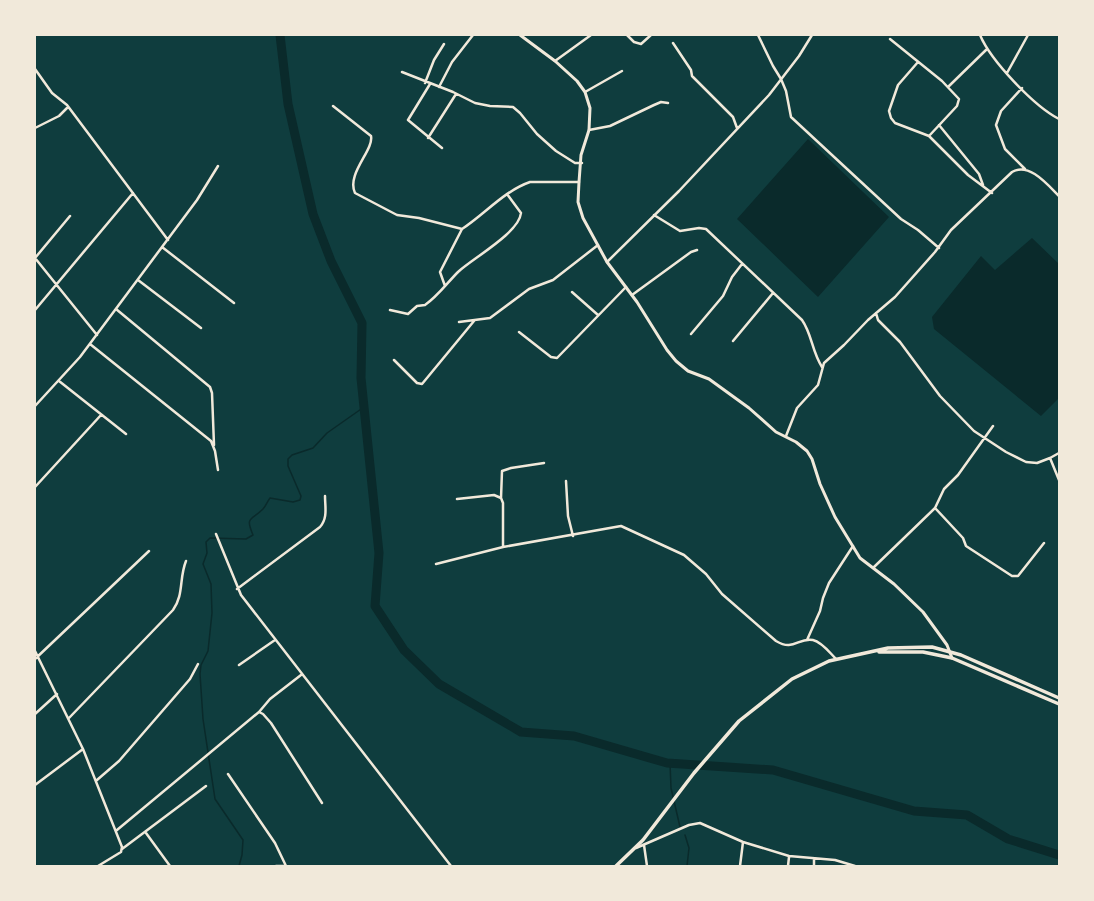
<svg xmlns="http://www.w3.org/2000/svg" width="1094" height="901" font-family="Commissioner,sans-serif">
	<rect width="100%" height="100%" fill="#0f3d3e"/>
	<!-- water -->
	<path fill="#0a2a2b" d="M 808,139 L 889,217 L 818,297 L 737,219 Z
		M 1032,238 L 1059,264 L 1059,398 L 1041,416 L 934,329 L 932,317 L 981,256 L 995,270 Z"/>
	<g fill="none" stroke-linecap="round" stroke-linejoin="round">
		<!-- stream -->
		<path stroke="#0a2a2b" stroke-width="1.5" d="M 670,763 L 671,788 L 680,827
			M 685,835 L 689,848 L 687,866
			M 239,866 L 242,855 L 243,840 L 215,799 L 203,719 L 200,674 L 201,665 L 208,651 L 212,613 L 211,584 L 203,564 L 207,553 L 206,542 L 210,538 L 246,539 L 253,535 C 245,516 251,521 263,509 C 266,506 267,502 270,498 L 293,502 L 300,500 L 301,496 L 288,466 L 288,459 L 292,455 L 313,448 L 327,433 L 364,407"/>
		<!-- river -->
		<path stroke="#0a2a2b" stroke-width="9" d="M 280,35 L 288,104 L 313,214 L 331,261 L 362,323 L 361,378 L 379,553 L 375,606 L 404,650 L 439,684 L 521,732 L 574,736 L 667,763 L 773,770 L 914,811 L 967,815 L 1008,839 L 1059,855"/>
		<!-- minor -->
		<path stroke="#f1e9da" stroke-width="2.5" d="M 627,35 L 634,42 L 641,44 L 651,35
			M 758,35 L 773,66 L 781,79 L 786,91 L 791,117 L 901,219 L 918,230 L 939,248
			M 980,35 C 991,61 1034,106 1059,119
			M 890,39 L 942,81 L 959,99 L 957,106 L 929,136
			M 673,43 L 691,70 L 692,76 L 733,117 L 737,128
			M 555,61 L 591,35
			M 918,62 L 898,85 L 889,111 L 891,118 L 895,123 L 929,136 L 968,175 L 992,193
			M 35,69 L 52,93 L 67,105 L 168,240
			M 402,72 L 453,92 L 475,103 L 490,106 L 513,107 L 520,113 L 537,134 L 556,151 L 575,163 L 582,163
			M 1007,73 L 1028,35
			M 425,83 L 434,60 L 444,44
			M 430,84 L 408,120 L 442,148
			M 439,87 L 452,62 L 473,35
			M 948,87 L 987,49
			M 1022,88 L 1001,111 L 996,125 L 1005,149 L 1025,169
			M 585,92 L 622,71
			M 333,106 L 371,136 C 374,150 346,174 355,193 L 397,215 L 419,218 L 462,229 C 485,214 504,191 530,182 L 579,182
			M 939,125 L 979,174 L 983,185
			M 35,128 L 59,116 L 68,107
			M 589,130 L 610,126 L 654,105 L 661,102 L 668,103
			M 428,138 L 456,94
			M 654,215 L 680,231 L 699,228 L 706,229 L 802,320 C 812,334 812,352 822,367
			M 162,247 L 234,303
			M 35,258 L 97,335
			M 35,258 L 70,216
			M 607,262 L 679,191 L 769,95 L 799,56 L 812,35
			M 138,280 L 201,328
			M 445,286 L 440,272 L 462,229
			M 572,292 L 598,315
			M 632,295 L 691,252 L 697,250
			M 116,309 L 210,387 L 212,393 L 214,445
			M 35,310 L 133,193
			M 390,310 L 408,314 L 417,306 L 425,305 C 438,296 447,283 458,272 C 473,258 519,233 521,213 L 507,194
			M 876,313 L 878,320 L 900,342 L 940,396 L 974,431 L 1006,452 L 1026,462 L 1037,463 L 1050,458
			M 459,322 L 490,318 L 529,289 L 553,280 L 598,245
			M 519,332 L 551,357 L 557,358 L 626,287
			M 691,334 L 723,296 L 732,277 L 742,264
			M 733,341 L 773,293
			M 90,344 L 211,441 L 215,451 L 218,470
			M 394,360 L 417,383 L 422,384 L 474,321
			M 59,381 L 126,434
			M 35,406 L 80,357 L 197,200 L 218,166
			M 786,436 L 797,408 L 818,385 L 824,363 L 844,345 L 868,320 L 895,297 L 935,252 L 951,230 L 1012,172 C 1029,162 1047,184 1059,196
			M 1059,453 L 1050,458 L 1059,480
			M 566,481 L 568,516 L 573,536
			M 35,487 L 101,415
			M 501,498 L 502,471 L 511,468 L 544,463
			M 457,499 L 494,495 L 501,498 L 503,503 L 503,547
			M 935,508 L 963,538 L 966,546 L 1012,576 L 1018,576 L 1044,543
			M 216,534 L 241,595 L 451,866
			M 436,564 L 503,547 L 621,526 L 684,555 L 706,574 L 722,594 L 776,641 C 794,652 798,637 813,640 C 822,642 830,653 836,659
			M 874,567 L 935,508 L 944,489 L 958,475 L 993,426
			M 237,589 L 320,527 C 328,518 325,507 325,496
			M 807,640 L 820,611 L 823,598 L 829,583 L 853,546
			M 35,651 L 83,749 L 122,847 L 121,852 L 98,866
			M 35,659 L 149,551
			M 239,665 L 275,640
			M 259,712 L 270,699 L 301,675
			M 35,714 L 57,694
			M 69,718 L 173,610 C 184,595 179,578 186,561
			M 228,774 L 275,843 L 286,866
			M 97,780 L 119,761 L 190,679 L 198,664
			M 35,785 L 83,749
			M 117,830 L 259,712 L 263,714 L 271,723 L 322,803
			M 146,833 L 170,866
			M 644,845 L 647,866
			M 636,848 L 689,825 L 700,823 L 743,842 L 789,856 L 835,860 L 855,866
			M 122,849 L 206,786
			M 276,866 L 285,866
			M 740,866 L 743,842
			M 788,866 L 789,857
			M 814,866 L 814,859"/>
		<!-- tertiary -->
		<path stroke="#f1e9da" stroke-width="3" d="M 520,35 L 555,61 L 577,81 L 585,92 L 590,108 L 589,130 L 581,155 L 579,182 L 578,202 L 583,218 L 607,262 L 637,302 L 667,350 L 676,361 L 688,371 L 709,379 L 749,408 L 776,432 L 796,442 L 807,451 L 812,459 L 820,484 L 835,517 L 860,558 L 894,584 L 923,612 L 947,645 L 952,658"/>
		<!-- primary -->
		<path stroke="#f1e9da" stroke-width="3.5" d="M 879,652 L 923,652 L 952,658 L 1059,704
			M 616,866 L 643,840 L 694,773 L 739,721 L 792,679 L 829,661 L 888,648 L 932,647 L 961,655 L 1059,698"/>
	</g>
	<!-- border -->
	<rect width="1094" height="901" fill="none" stroke="#f1e9da" stroke-width="72"/>
</svg>
